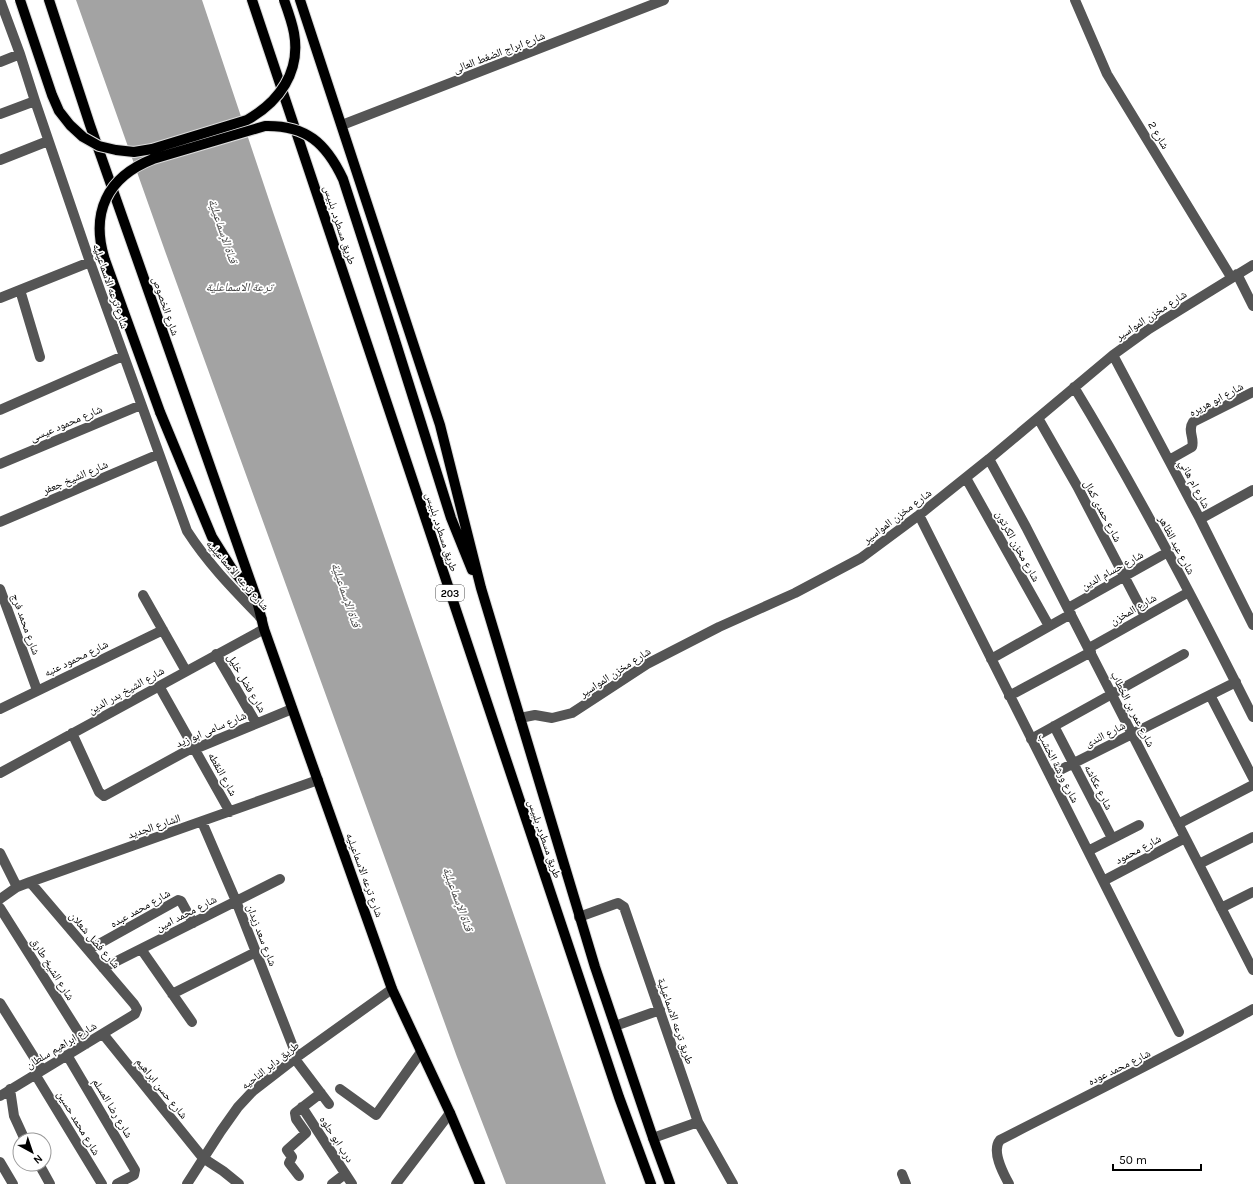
<svg xmlns="http://www.w3.org/2000/svg" width="1253" height="1184" font-family="Karla,'Noto Naskh Arabic',sans-serif">
	<rect width="100%" height="100%" fill="#fff"/>
	<!-- water -->
	<path fill="#a3a3a3" d="M 76,0 L 202,0 L 273,212 L 606,1184 L 506,1184 L 457,1057 L 165,251 Z"/>
	<g fill="none" stroke-linecap="round" stroke-linejoin="round">
		<!-- major casing -->
		<g stroke="#dbdbdb" stroke-width="12">
			<path id="major" d="M 49,0 L 90,125 L 256,597 L 264,629 L 392,989 L 450,1113 L 480,1184
				M 252,0 L 619,1097 L 651,1184
				M 300,0 L 440,425 L 481,588 L 595,967 L 653,1138 L 670,1184
				M 394,337 L 451,518 L 472,570
				M 160,412 L 212,537 L 232,569 L 253,594"/>
		</g>
		<!-- minor -->
		<path stroke="#555" stroke-width="10" d="M 0,0 L 20,54 L 35,101 L 90,262 L 187,531 C 209,565 234,590 262,619
			M 1075,0 L 1107,74 L 1231,277
			M 0,62 L 20,54
			M 0,114 L 35,101
			M 342,125 L 664,0
			M 0,160 L 48,141
			M 1237,274 L 1253,306
			M 20,290 L 40,357
			M 0,298 L 90,262
			M 1113,355 L 1200,519 L 1253,625
			M 1074,387 C 1139,494 1197,605 1253,717
			M 0,410 L 123,356
			M 1038,418 L 1077,486 L 1145,616
			M 989,459 L 1026,527 L 1253,970
			M 1169,460 L 1192,447 C 1195,438 1187,431 1193,422 L 1253,392
			M 0,464 L 141,405
			M 966,478 L 1049,626
			M 919,515 L 1179,1032
			M 1200,519 L 1253,490
			M 0,522 L 159,454
			M 0,589 L 37,690
			M 143,595 L 186,671
			M 1068,608 L 1168,552
			M 1089,648 L 1189,592
			M 216,654 L 256,723
			M 991,659 L 1071,614
			M 159,686 L 230,812
			M 1210,695 L 1253,778
			M 1009,696 L 1091,652
			M 0,709 L 163,630
			M 520,718 L 535,715 L 552,718 L 572,713 L 647,664 L 719,627 L 795,593 L 861,558 L 919,515 L 989,459 L 1113,355 L 1149,329 L 1253,265
			M 1054,726 L 1112,838
			M 72,733 L 99,792 L 104,796 L 192,748 L 197,748 L 292,709
			M 1031,739 L 1184,654
			M 0,773 L 264,629
			M 1050,775 L 1236,682
			M 202,822 L 236,901 L 297,1057
			M 1178,824 L 1253,785
			M 1088,851 L 1139,825
			M 0,853 L 17,887
			M 1199,864 L 1253,837
			M 1103,881 L 1185,838
			M 0,899 L 17,887 L 30,882 L 318,780
			M 0,908 L 86,1044
			M 1221,908 L 1253,892
			M 579,917 L 615,904 L 618,903 L 624,907 L 698,1122 L 733,1184
			M 141,949 L 192,1022
			M 88,950 L 178,900 L 181,901 L 193,923
			M 103,968 L 280,879
			M 172,994 L 256,952
			M 0,1003 L 42,1070
			M 615,1026 L 660,1010
			M 103,1034 L 203,1158 L 223,1171 L 239,1184
			M 67,1055 L 135,1170 L 134,1175 L 117,1184
			M 295,1059 L 329,1104
			M 35,1074 L 102,1184
			M 10,1089 L 14,1116 L 25,1140
			M 340,1089 L 376,1115 L 421,1052
			M 0,1096 L 135,1014 L 137,1009 L 134,1004 L 30,882
			M 302,1107 L 352,1184
			M 653,1138 L 698,1122
			M 0,1162 L 13,1184
			M 39,1164 L 50,1184
			M 902,1174 L 906,1184
			M 299,1176 L 289,1163 L 292,1157 L 287,1150 L 306,1133 L 296,1119 L 295,1113 L 321,1093
			M 187,1184 L 221,1131 L 238,1107 L 253,1091 L 297,1057 L 392,989
			M 332,1184 L 345,1174
			M 396,1184 L 450,1113
			M 1009,1184 C 1003,1173 991,1151 1000,1140 C 1084,1097 1170,1055 1253,1009"/>
		<!-- major -->
		<use href="#major" stroke="#000" stroke-width="10"/>
		<!-- major-bridge casing -->
		<g stroke="#dbdbdb" stroke-width="12" stroke-linecap="butt">
			<path id="major-bridge" d="M 20,0 L 52,95 L 59,111 L 70,125 L 83,137 L 99,146 L 116,150 L 134,152 L 152,149 L 247,120 C 279,102 301,72 294,33 C 292,22 288,11 284,0
				M 160,412 L 105,260 C 90,213 107,177 153,159 L 265,126 C 306,125 326,143 343,179 L 394,337"/>
		</g>
		<!-- major-bridge -->
		<use href="#major-bridge" stroke="#000" stroke-width="10"/>
	</g>
	<g text-anchor="middle" stroke-width="3.5" stroke-linejoin="round" paint-order="stroke">
		<!-- shield labels -->
		<rect fill="#fff" stroke="#4c4c4c" stroke-width="1" x="436" y="585" width="28" height="16" rx="3"/>
		<g font-size="10" font-weight="bold" fill="#000">
			<text x="450" y="597">203</text>
		</g>
		<!-- street labels -->
		<g font-size="11" fill="#000" stroke="#fff">
			<text transform="translate(499 52) rotate(-21)" y="4">شارع ابراج الضغط العالى</text>
			<text transform="translate(1159 135) rotate(59)" y="4">شارع 2</text>
			<text transform="translate(340 225) rotate(72)" y="4">طريق مسطرد, بلبيس</text>
			<text transform="translate(111 286) rotate(71)" y="4">شارع ترعه الاسماعيليه</text>
			<text transform="translate(166 306) rotate(71)" y="4">شارع الخصوص</text>
			<text transform="translate(1151 315) rotate(-33)" y="4">شارع مخزن المواسير</text>
			<text transform="translate(1216 399) rotate(-28)" y="4">شارع ابو هريره</text>
			<text transform="translate(66 423) rotate(-23)" y="4">شارع محمود عيسى</text>
			<text transform="translate(75 477) rotate(-23)" y="4">شارع الشيخ جعفر</text>
			<text transform="translate(1195 484) rotate(62)" y="4">شارع ام هاني</text>
			<text transform="translate(1103 511) rotate(62)" y="4">شارع حمدى كمال</text>
			<text transform="translate(897 516) rotate(-37)" y="4">شارع مخزن المواسير</text>
			<text transform="translate(442 532) rotate(72)" y="4">طريق مسطرد, بلبيس</text>
			<text transform="translate(1177 545) rotate(62)" y="4">شارع عبد الظاهر</text>
			<text transform="translate(1018 546) rotate(61)" y="4">شارع مخزن الكرتون</text>
			<text transform="translate(1112 570) rotate(-29)" y="4">شارع حسام الدين</text>
			<text transform="translate(238 575) rotate(49)" y="4">شارع ترعه الاسماعيليه</text>
			<text transform="translate(1133 609) rotate(-30)" y="4">شارع المخزن</text>
			<text transform="translate(26 624) rotate(70)" y="4">شارع محمد فرج</text>
			<text transform="translate(76 658) rotate(-26)" y="4">شارع محمود عنبه</text>
			<text transform="translate(615 672) rotate(-33)" y="4">شارع مخزن المواسير</text>
			<text transform="translate(247 683) rotate(60)" y="4">شارع فضل خليل</text>
			<text transform="translate(126 690) rotate(-29)" y="4">شارع الشيخ بدر الدين</text>
			<text transform="translate(1133 709) rotate(63)" y="4">شارع عمر بن الخطاب</text>
			<text transform="translate(211 729) rotate(-23)" y="4">شارع سامى ابو زيد</text>
			<text transform="translate(1105 734) rotate(-27)" y="4">شارع الندى</text>
			<text transform="translate(1059 768) rotate(63)" y="4">شارع ورشة الخشب</text>
			<text transform="translate(223 774) rotate(61)" y="4">شارع النقطه</text>
			<text transform="translate(1099 787) rotate(63)" y="4">شارع عكاشه</text>
			<text transform="translate(154 826) rotate(-19)" y="4">الشارع الجديد</text>
			<text transform="translate(545 839) rotate(71)" y="4">طريق مسطرد, بلبيس</text>
			<text transform="translate(1138 849) rotate(-28)" y="4">شارع محمود</text>
			<text transform="translate(365 875) rotate(70)" y="4">شارع ترعه الاسماعيليه</text>
			<text transform="translate(140 908) rotate(-29)" y="4">شارع محمد عبده</text>
			<text transform="translate(186 913) rotate(-27)" y="4">شارع محمد امين</text>
			<text transform="translate(262 935) rotate(69)" y="4">شارع سعد زيدان</text>
			<text transform="translate(95 940) rotate(49)" y="4">شارع فضل شعلان</text>
			<text transform="translate(53 969) rotate(58)" y="4">شارع الشيخ طارق</text>
			<text transform="translate(676 1021) rotate(71)" y="4">طريق ترعه الاسماعيلية</text>
			<text transform="translate(61 1045) rotate(-31)" y="4">شارع ابراهيم سلطان</text>
			<text transform="translate(270 1065) rotate(-38)" y="4">طريق داير الناحيه</text>
			<text transform="translate(1119 1067) rotate(-26)" y="4">شارع محمد عوده</text>
			<text transform="translate(162 1088) rotate(51)" y="4">شارع حسن ابراهيم</text>
			<text transform="translate(113 1108) rotate(59)" y="4">شارع رضا المسلم</text>
			<text transform="translate(79 1123) rotate(59)" y="4">شارع محمد حسين</text>
			<text transform="translate(337 1139) rotate(57)" y="4">درب ابو حلوه</text>
		</g>
		<!-- water labels -->
		<g font-size="12" font-style="italic" fill="#444" stroke="#fff">
			<text transform="translate(223 231) rotate(71)" y="4">قناة الإسماعيلية</text>
			<text x="239" y="291">ترعة الاسماعلية</text>
			<text transform="translate(346 595) rotate(71)" y="4">قناة الإسماعيلية</text>
			<text transform="translate(458 899) rotate(70)" y="4">قناة الإسماعيلية</text>
		</g>
	</g>
	<!-- north arrow -->
	<g transform="translate(32 1152) rotate(140)"><circle r="19" fill="#ffffff" stroke="#999999"/>
	<path d="M0-3L7 15L0 10L-7 15Z" fill="#000000"/>
	<text y="-6" font-size="11" font-weight="bold" text-anchor="middle" fill="#000000">N</text>
	</g>
	<!-- scale -->
	<path d="M1113 1164v6h88v-6" fill="none" stroke="#000000" stroke-width="2"/>
	<text x="1119" y="1164" font-size="12" fill="#000000" stroke="#ffffff" stroke-width="3" paint-order="stroke">50 m</text>
</svg>
